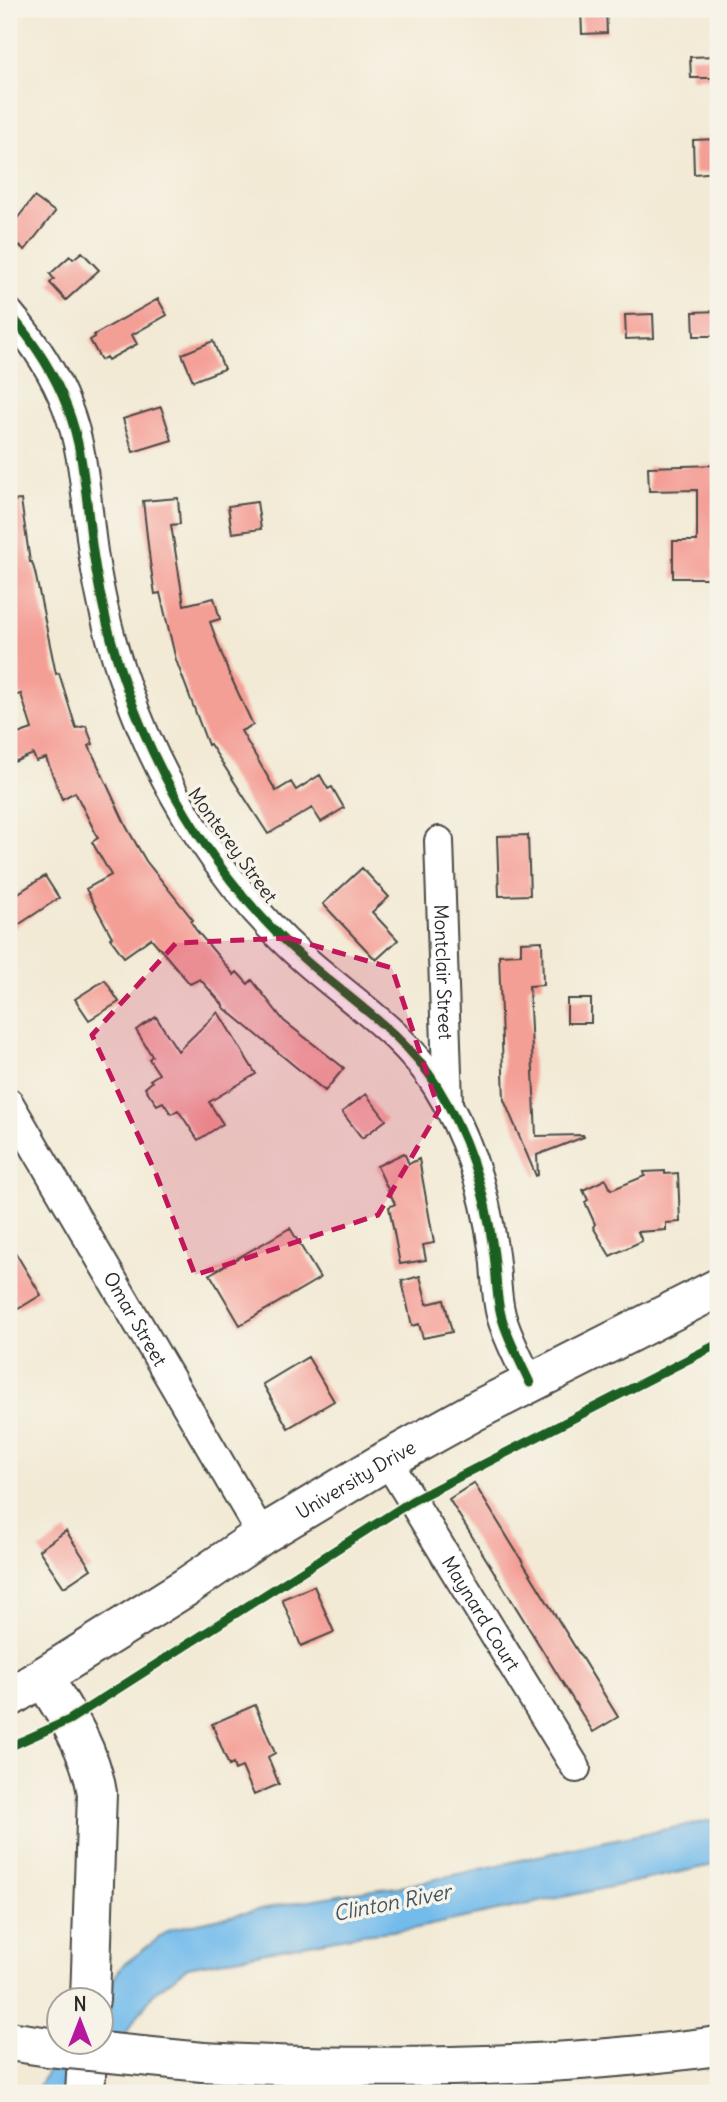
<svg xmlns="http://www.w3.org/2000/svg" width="727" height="2102" font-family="Delius,sans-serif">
	<rect width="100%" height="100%" fill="#f7f3e8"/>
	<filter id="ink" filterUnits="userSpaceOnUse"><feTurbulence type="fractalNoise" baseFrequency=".0143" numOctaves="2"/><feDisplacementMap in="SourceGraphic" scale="14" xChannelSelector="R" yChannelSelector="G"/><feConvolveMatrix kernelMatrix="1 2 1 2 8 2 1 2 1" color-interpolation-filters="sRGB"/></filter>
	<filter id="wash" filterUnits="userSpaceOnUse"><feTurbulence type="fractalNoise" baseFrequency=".00686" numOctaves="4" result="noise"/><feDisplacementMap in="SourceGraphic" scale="28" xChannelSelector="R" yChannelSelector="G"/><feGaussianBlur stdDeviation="1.57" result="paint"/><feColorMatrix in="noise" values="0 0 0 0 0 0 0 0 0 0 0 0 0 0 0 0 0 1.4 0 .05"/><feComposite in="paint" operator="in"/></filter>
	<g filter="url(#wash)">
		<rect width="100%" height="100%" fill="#f2ead5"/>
		<!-- water -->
		<path fill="#73bbeb" stroke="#4f738b" stroke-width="2" d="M 718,1819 L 718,1864 L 412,1929 L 362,1934 L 188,1967 L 153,1994 L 83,2093 L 33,2093 L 69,2043 L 102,2042 L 102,2000 L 98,2000 L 123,1965 L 171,1929 L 276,1906 L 356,1892 L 405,1886 L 601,1842 Z"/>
		<g id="blocks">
			<!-- building -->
			<path fill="#f49f96" d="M 581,9 L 606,9 L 607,33 L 582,34 Z
				M 718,56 L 718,78 L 691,78 L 690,57 Z
				M 718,139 L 718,172 L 694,174 L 693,140 Z
				M 34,197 L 55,212 L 25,250 L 9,238 L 9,229 Z
				M 82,252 L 99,270 L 66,300 L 50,283 L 54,279 L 50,274 L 70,256 L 73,259 Z
				M 158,299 L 167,315 L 132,335 L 137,344 L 108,360 L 106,357 L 101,360 L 90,340 L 95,337 L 94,335 Z
				M 718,311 L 718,336 L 694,336 L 693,312 Z
				M 653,314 L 654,338 L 626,339 L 625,315 Z
				M 213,341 L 224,369 L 193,381 L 182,354 Z
				M 161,407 L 172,440 L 133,452 L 123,419 Z
				M 718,465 L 718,550 L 713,550 L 713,578 L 673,578 L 673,541 L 697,541 L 697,490 L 649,491 L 648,467 Z
				M 178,498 L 180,524 L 171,525 L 184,605 L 214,598 L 220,619 L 210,622 L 228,671 L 253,725 L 241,731 L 276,791 L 291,782 L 296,790 L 320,775 L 328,789 L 332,787 L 344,808 L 321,822 L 312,808 L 268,834 L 210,744 L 208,745 L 176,660 L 160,593 L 155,594 L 150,562 L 143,501 Z
				M 21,500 L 30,562 L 32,562 L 35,572 L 56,674 L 59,673 L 76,728 L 86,726 L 93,744 L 89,746 L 127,828 L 146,861 L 193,920 L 191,922 L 196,930 L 234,975 L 237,972 L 248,984 L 252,980 L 284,1021 L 344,1068 L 325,1091 L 223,1007 L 224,1006 L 200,979 L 190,984 L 151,938 L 124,957 L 110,938 L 112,937 L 86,889 L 111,875 L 92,842 L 98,838 L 75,792 L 62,799 L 46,758 L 36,761 L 33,754 L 9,764 L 9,737 L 32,729 L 21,694 L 9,697 L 9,501 Z
				M 257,502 L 261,529 L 232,533 L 228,506 Z
				M 528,835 L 530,895 L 499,896 L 497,836 Z
				M 362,868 L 389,897 L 372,912 L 398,940 L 376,960 L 323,904 Z
				M 45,876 L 59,898 L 9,931 L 9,899 Z
				M 542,941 L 543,985 L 529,986 L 536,1136 L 583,1135 L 584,1137 L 537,1155 L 538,1175 L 536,1176 L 504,1100 L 499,955 L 521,954 L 521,942 Z
				M 105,980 L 119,1002 L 89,1020 L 75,999 Z
				M 567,999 L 591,999 L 591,1023 L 567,1023 Z
				M 218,1012 L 256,1074 L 209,1102 L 223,1124 L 198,1140 L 178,1110 L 171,1114 L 163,1102 L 157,1105 L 145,1088 L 152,1082 L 150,1080 L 159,1074 L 149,1059 L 152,1056 L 136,1030 L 156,1017 L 178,1051 Z
				M 366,1094 L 386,1120 L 362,1138 L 342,1112 Z
				M 404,1153 L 409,1164 L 419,1159 L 434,1243 L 423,1245 L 426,1260 L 400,1264 L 389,1207 L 395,1204 L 377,1166 Z
				M 665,1171 L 665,1174 L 678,1173 L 680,1222 L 666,1223 L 666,1230 L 638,1232 L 642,1241 L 610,1256 L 593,1227 L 595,1224 L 585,1202 L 588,1200 L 583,1190 L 606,1179 L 611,1190 L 645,1176 L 644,1172 Z
				M 290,1228 L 320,1278 L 240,1325 L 210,1274 Z
				M 9,1242 L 41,1295 L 18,1309 L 9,1292 Z
				M 420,1276 L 427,1304 L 444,1300 L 452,1332 L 423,1338 L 419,1324 L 412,1326 L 402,1281 Z
				M 308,1357 L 334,1401 L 288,1428 L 263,1384 Z
				M 474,1483 L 618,1717 L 593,1732 L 449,1499 Z
				M 66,1531 L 91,1569 L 64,1587 L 39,1550 Z
				M 314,1586 L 334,1632 L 301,1646 L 282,1599 Z
				M 255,1705 L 275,1753 L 268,1757 L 279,1784 L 254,1795 L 242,1767 L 235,1770 L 233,1764 L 229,1766 L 212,1724 Z"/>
		</g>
	</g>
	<g filter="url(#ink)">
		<use href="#blocks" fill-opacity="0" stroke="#494844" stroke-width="2"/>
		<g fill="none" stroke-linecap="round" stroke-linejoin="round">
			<!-- street casing -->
			<g stroke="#494844" stroke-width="32">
				<g id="street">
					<path d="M 9,313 C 33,341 54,372 67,407 C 85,452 86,504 93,552 C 100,599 111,645 127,689 C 162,789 224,888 304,959 C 350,1000 405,1034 437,1086 C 468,1136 485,1190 493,1248 C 497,1270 495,1292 501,1315 C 507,1338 520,1361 530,1383"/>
					<path id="s1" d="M 439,841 L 448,1102"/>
					<path id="s2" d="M 9,1103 L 262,1535"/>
					<path id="s3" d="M 387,1460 L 576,1768"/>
				</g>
			</g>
			<!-- secondary casing -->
			<g stroke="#494844" stroke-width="42">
				<g id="secondary">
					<path id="s4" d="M 9,1698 L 186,1587 L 262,1535 L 387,1460 L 477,1410 L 718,1288"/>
				</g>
			</g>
			<!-- highway casing -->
			<g stroke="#494844" stroke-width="42">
				<path id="highway" d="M 43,1677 C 66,1714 90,1749 97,1793 L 90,2000
					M 9,2041 L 49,2047
					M 203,2062 C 376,2071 547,2069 718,2046
					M 85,2093 L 88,2042"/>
			</g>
			<!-- street -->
			<use href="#street" stroke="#fff" stroke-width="28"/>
			<!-- secondary -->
			<use href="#secondary" stroke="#fff" stroke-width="38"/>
			<!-- highway -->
			<use href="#highway" stroke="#fff" stroke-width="38"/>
			<!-- highway-bridge casing -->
			<g stroke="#494844" stroke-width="42" stroke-linecap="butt">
				<path id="highway-bridge" d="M 49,2047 L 203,2062"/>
			</g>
			<!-- highway-bridge -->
			<use href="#highway-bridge" stroke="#fff" stroke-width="38"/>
			<!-- cycleway casing -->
			<g stroke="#f7f3e8" stroke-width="13">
				<path id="cycleway" d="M 9,313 C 33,341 54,372 67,407 C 85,452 86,504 93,552 C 100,599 111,645 127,689 C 162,789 224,888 304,959 C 350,1000 405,1034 437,1086 C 468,1136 485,1190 493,1248 C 497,1270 495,1292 501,1315 C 507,1338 520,1361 530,1383
					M 9,1747 L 69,1720 L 412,1501 L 718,1344"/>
			</g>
			<!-- cycleway -->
			<use href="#cycleway" stroke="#1b5e20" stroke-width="9"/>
		</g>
	</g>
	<!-- marked area -->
	<path fill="#c2185b" fill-opacity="0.2" stroke="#c2185b" stroke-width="5" stroke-dasharray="14 9" stroke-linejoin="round" d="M 288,938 L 392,968 L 439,1110 L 378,1215 L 195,1275 L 156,1174 L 92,1035 L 176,943 Z"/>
	<g text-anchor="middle" stroke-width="7" stroke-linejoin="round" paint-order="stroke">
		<!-- street labels -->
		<g font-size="19" fill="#2b2b2b" stroke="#f7f3e8">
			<text transform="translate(233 845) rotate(54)" y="7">Monterey Street</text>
			<text dy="7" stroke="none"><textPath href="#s1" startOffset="131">Montclair Street</textPath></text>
			<text dy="7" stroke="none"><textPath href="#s2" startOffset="250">Omar Street</textPath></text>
			<text dy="7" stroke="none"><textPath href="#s4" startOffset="410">University Drive</textPath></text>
			<text dy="7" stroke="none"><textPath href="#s3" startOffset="180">Maynard Court</textPath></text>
		</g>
		<!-- water labels -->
		<g font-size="21" font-style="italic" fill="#415665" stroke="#f7f3e8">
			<text transform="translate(392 1903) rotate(-11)" y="7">Clinton River</text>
		</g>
	</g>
	<!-- margin -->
	<rect width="727" height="2102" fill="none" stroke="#f7f3e8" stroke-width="35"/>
	<!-- north arrow -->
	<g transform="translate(80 2021)"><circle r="33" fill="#f7f3e8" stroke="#a5a39c" stroke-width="2"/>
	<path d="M0-5L12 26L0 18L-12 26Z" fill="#b5179e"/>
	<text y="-10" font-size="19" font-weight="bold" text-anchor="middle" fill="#2b2b2b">N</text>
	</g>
</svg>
